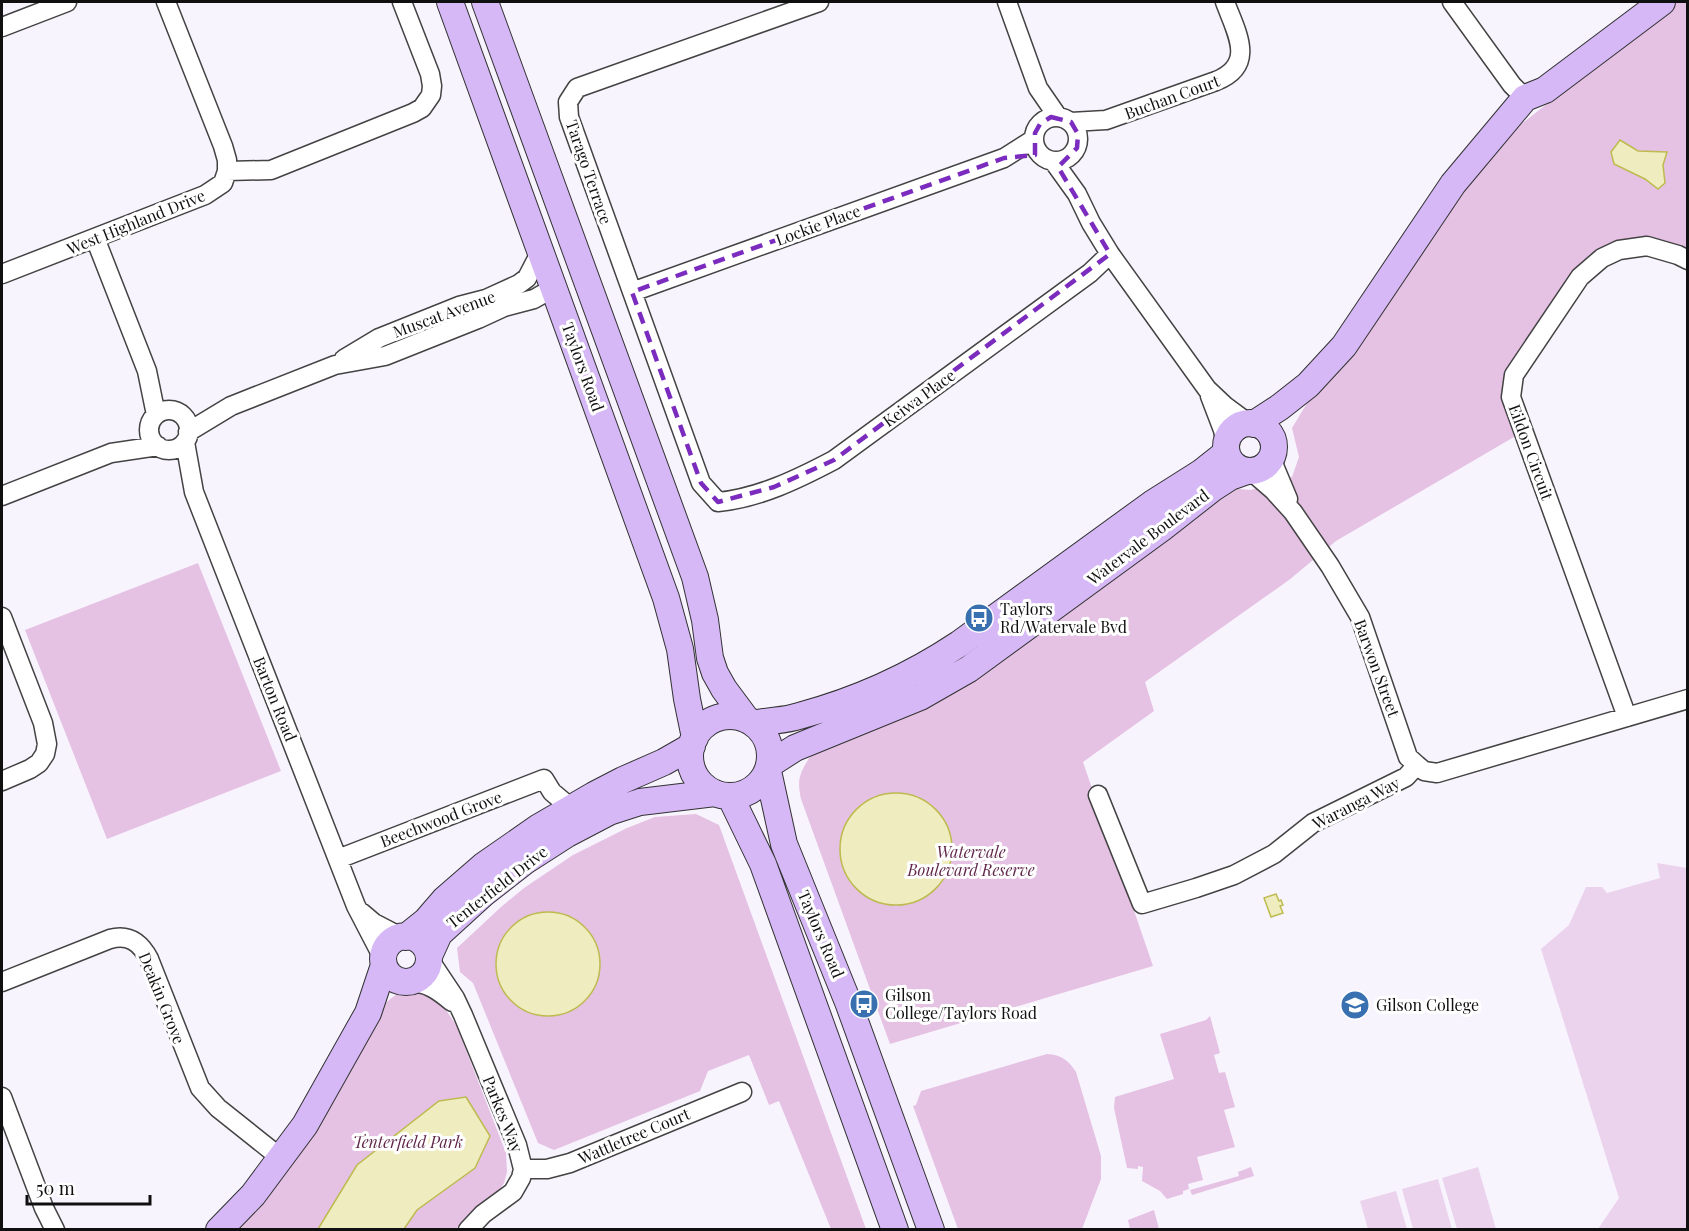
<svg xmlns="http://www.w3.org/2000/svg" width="1689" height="1231" font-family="'Playfair Display',serif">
	<rect width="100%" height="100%" fill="#f8f4fe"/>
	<!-- green -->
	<path fill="#e5c1e3" d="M 1676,2 L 1687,2 L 1687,251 L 1681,246 L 1648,240 L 1595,255 L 1570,274 L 1510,374 L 1507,409 L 1514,437 L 1336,541 L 1289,580 L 1145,682 L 1154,711 L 1083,762 L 1153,966 L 890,1044 L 801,799 C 797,780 799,775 809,758 L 1227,488 L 1251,490 L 1292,477 L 1299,457 L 1292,428 L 1312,395 L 1461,187 L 1515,129 Z
		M 198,563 L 281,771 L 107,839 L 25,630 Z
		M 696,814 L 719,825 L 866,1229 L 831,1229 L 779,1101 L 769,1105 L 749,1055 L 708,1071 L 700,1091 L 554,1150 L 538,1143 L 473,983 L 460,972 L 457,948 L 501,907 L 524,888 L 573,855 L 627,828 L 655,817 Z
		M 411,988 C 438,999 442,1002 457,1027 L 506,1153 L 507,1172 L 504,1183 L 498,1192 L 467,1216 L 456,1229 L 228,1230 L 384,1004 L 402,990 Z
		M 1210,1016 L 1220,1053 L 1214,1055 L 1219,1073 L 1225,1072 L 1235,1107 L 1224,1110 L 1235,1147 L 1197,1157 L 1203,1180 L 1188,1184 L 1189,1189 L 1183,1191 L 1183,1194 L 1167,1199 L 1160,1191 L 1142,1181 L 1143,1167 L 1138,1166 L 1138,1169 L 1127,1168 L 1114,1108 L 1115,1097 L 1174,1079 L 1160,1034 L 1206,1020 Z
		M 1047,1054 C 1062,1055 1068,1060 1076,1072 L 1101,1156 L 1101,1179 L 1082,1229 L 958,1229 L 913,1106 L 916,1105 L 921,1091 Z
		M 1251,1167 L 1254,1176 L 1192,1195 L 1190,1190 L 1239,1176 L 1238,1172 Z
		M 1154,1210 L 1159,1229 L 1130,1229 L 1128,1220 Z"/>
	<!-- pitch -->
	<path fill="#ebd2ed" d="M 1657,863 L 1687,868 L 1687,1229 L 1598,1229 L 1619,1198 L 1541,949 L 1569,925 L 1586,887 L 1602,887 L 1607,893 L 1660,878 Z
		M 1478,1167 L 1496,1229 L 1457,1229 L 1442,1178 Z
		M 1438,1179 L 1452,1229 L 1413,1229 L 1402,1189 Z
		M 1396,1191 L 1407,1229 L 1368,1229 L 1360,1201 Z"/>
	<!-- water -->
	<path fill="#efedbf" stroke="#bdbb4f" stroke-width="1.5" d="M 1620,140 L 1638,151 L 1667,152 L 1663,165 L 1665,183 L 1658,189 L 1645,179 L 1614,164 L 1611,152 Z
		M840 849a56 56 0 1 1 112 0a56 56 0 1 1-112 0Z
		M 1276,894 L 1279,901 L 1281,900 L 1283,905 L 1280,906 L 1283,913 L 1271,917 L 1264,898 Z
		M496 964a52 52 0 1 1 104 0a52 52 0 1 1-104 0Z
		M 466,1097 L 490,1136 L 475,1168 L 417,1210 L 404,1229 L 318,1229 L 357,1165 L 439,1101 Z"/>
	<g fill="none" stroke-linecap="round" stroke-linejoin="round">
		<!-- street casing -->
		<g stroke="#434343" stroke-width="21">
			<path id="street" d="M 166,2 L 223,146 L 227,160 L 227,171
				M 819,2 L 577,88 L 568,102 L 569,117 L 701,483 L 718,502 C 759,498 798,479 834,460 L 1090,273 L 1110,254
				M 1007,2 L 1038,88 L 1058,117
				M 1452,2 L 1512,85 L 1525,98
				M 2,27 L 67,2
				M1034 139a22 22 0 1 1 44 0a22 22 0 1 1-44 0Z
				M 1071,122 L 1106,120 L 1216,81 C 1257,65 1236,32 1225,2
				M 1054,162 L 1077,194 L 1091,223 L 1110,254 L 1207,389 L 1225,406 L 1248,423
				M 95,238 L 147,371 L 156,415
				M 2,274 L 205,195 L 223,183 L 227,171 L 271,170 L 413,113 L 422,108 L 431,95 L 432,86 L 430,74 L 402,2
				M 632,292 L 1004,158 L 1034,139
				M 344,359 L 379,338 L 459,306 L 486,299 L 519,284 L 527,278 L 541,251
				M 1210,396 L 1223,430 L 1226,444
				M149 430a20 20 0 1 1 40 0a20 20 0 1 1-40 0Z
				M 188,432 L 231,406 L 335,365 L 385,356 L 478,319 L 504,307 L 534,299 L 555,287
				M 185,442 L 194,492 L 356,906 L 383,958
				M 1272,456 L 1275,468 L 1288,499
				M 1251,471 L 1273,490 L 1293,512 L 1330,566 L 1360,617 L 1408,757 L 1417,765
				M 2,496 L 111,453 L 158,446
				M 2,617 L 43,723 L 47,744 L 45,754 L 39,763 L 30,769 L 2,781
				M 1627,717 L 1511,397 L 1514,375 L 1580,277 L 1602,258 L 1619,250 L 1647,246 L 1678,255 L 1688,260
				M 1098,795 L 1142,904 L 1196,888 L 1234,875 L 1274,854 L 1313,823 L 1406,777 L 1417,765 L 1424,771 L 1437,773 L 1688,699
				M 338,859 L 544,779 L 552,792 L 571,808
				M 361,912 L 374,923 L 401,937
				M 429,959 L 455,998 L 463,1015 L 517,1145 L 523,1169 L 521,1178 L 513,1192 L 483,1214 L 468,1230
				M 2,982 L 110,939 C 129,934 140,942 149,959 L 200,1088 L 218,1108 L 282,1159
				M 409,982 C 427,982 439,991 452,1002
				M 2,1097 L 44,1208 L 55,1230
				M 523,1169 L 547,1169 L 570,1163 L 742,1092"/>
		</g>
		<!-- secondary casing -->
		<g stroke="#323232" stroke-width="28">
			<path id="secondary" d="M 450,2 L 666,598 L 680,649 L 687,699 L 695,738
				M 485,2 L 695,577 L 705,620 L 710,658 L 715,673 L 724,689 L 747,720
				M1226 447a24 24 0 1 1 48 0a24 24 0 1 1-48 0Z
				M 1254,424 L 1280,407 L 1308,385 L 1344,346 L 1453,184 L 1525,98 L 1545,90 L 1662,2
				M690 756a40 40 0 1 1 80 0a40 40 0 1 1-80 0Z
				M 754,724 C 769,720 784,721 799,716 C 855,701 911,676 959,644 L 1153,503 L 1202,472 L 1226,453
				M 770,764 L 795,748 L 920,697 L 969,669 L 1162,528 L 1213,488 L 1230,477 L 1247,471
				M 768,771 L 784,844 L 848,1002 L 931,1230
				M 730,796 L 763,864 L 895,1230
				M383 959a23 23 0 1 1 46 0a23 23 0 1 1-46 0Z
				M 406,937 L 426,921 L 445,899 L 483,866 L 539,827 L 594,795 L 623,780 L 664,762 L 692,746
				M 429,956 L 439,934 L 484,893 L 525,861 L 567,834 L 609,812 L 640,802 L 715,793
				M 219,1230 L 253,1195 L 305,1125 L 368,1013 L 384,965"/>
		</g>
		<!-- street -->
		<use href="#street" stroke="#fff" stroke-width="18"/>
		<!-- secondary -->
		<use href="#secondary" stroke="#d5b8f5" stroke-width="26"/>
	</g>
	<!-- marked area -->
	<path fill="none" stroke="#7b2cbf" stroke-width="4.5" stroke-dasharray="12 8" stroke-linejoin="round" d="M 1051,117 L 1071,122 L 1078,134 L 1077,148 L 1058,167 L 1110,254 L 834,460 L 774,487 L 718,502 L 701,483 L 632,292 L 1004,158 L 1035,155 L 1035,133 L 1040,124 Z"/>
	<!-- icons -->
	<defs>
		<g id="bus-disc" transform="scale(1.5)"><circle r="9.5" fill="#3870b0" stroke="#fff"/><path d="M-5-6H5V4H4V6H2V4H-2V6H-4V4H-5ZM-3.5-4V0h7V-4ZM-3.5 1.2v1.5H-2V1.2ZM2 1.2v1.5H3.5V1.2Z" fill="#fff"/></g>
		<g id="school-disc" transform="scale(1.5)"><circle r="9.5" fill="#3870b0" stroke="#fff"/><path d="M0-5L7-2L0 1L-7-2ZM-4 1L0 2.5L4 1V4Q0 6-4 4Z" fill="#fff"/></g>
	</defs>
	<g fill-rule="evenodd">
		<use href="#bus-disc" x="979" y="618"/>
		<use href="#bus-disc" x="864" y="1004"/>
		<use href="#school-disc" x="1355" y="1005"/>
	</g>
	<g text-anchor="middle" stroke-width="6" stroke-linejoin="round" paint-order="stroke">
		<!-- street labels -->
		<g font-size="16" fill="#101010" stroke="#fff">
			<text transform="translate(1172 97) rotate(-20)" y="6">Buchan Court</text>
			<text transform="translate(589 172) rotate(71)" y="6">Tarago Terrace</text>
			<text transform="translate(136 222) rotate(-22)" y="6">West Highland Drive</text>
			<text transform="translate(818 225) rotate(-20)" y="6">Lockie Place</text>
			<text transform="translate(444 314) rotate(-20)" y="6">Muscat Avenue</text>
			<text transform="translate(583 367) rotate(70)" y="6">Taylors Road</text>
			<text transform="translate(919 398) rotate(-36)" y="6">Keiwa Place</text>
			<text transform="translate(1531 452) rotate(70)" y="6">Eildon Circuit</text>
			<text transform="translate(1148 537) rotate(-37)" y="6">Watervale Boulevard</text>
			<text transform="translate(1377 668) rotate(70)" y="6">Barwon Street</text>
			<text transform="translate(275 699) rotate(68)" y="6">Barton Road</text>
			<text transform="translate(1356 803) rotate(-27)" y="6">Waranga Way</text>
			<text transform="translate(441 819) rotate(-21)" y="6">Beechwood Grove</text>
			<text transform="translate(497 887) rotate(-38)" y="6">Tenterfield Drive</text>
			<text transform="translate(821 934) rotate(67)" y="6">Taylors Road</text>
			<text transform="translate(162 998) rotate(68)" y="6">Deakin Grove</text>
			<text transform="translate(503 1114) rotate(68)" y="6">Parkes Way</text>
			<text transform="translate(634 1136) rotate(-23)" y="6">Wattletree Court</text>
		</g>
		<!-- poi labels -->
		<g font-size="16" fill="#101010" stroke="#fff" text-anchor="start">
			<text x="1000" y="615">Taylors<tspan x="1000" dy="18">Rd/Watervale Bvd</tspan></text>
			<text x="885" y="1001">Gilson<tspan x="885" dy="18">College/Taylors Road</tspan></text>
			<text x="1376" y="1011">Gilson College</text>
		</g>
		<!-- park labels -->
		<g font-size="16" font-style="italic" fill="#61274b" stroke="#fff">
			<text x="971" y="858">Watervale<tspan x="971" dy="18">Boulevard Reserve</tspan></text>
			<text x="408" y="1148">Tenterfield Park</text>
		</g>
	</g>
	<!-- border -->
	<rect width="1689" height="1231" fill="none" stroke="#101010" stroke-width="6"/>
	<!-- scale -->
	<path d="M27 1195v9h123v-9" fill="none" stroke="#101010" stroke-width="3"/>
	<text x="36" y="1195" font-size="18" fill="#101010" stroke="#ffffff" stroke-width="4.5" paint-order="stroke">50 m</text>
</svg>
